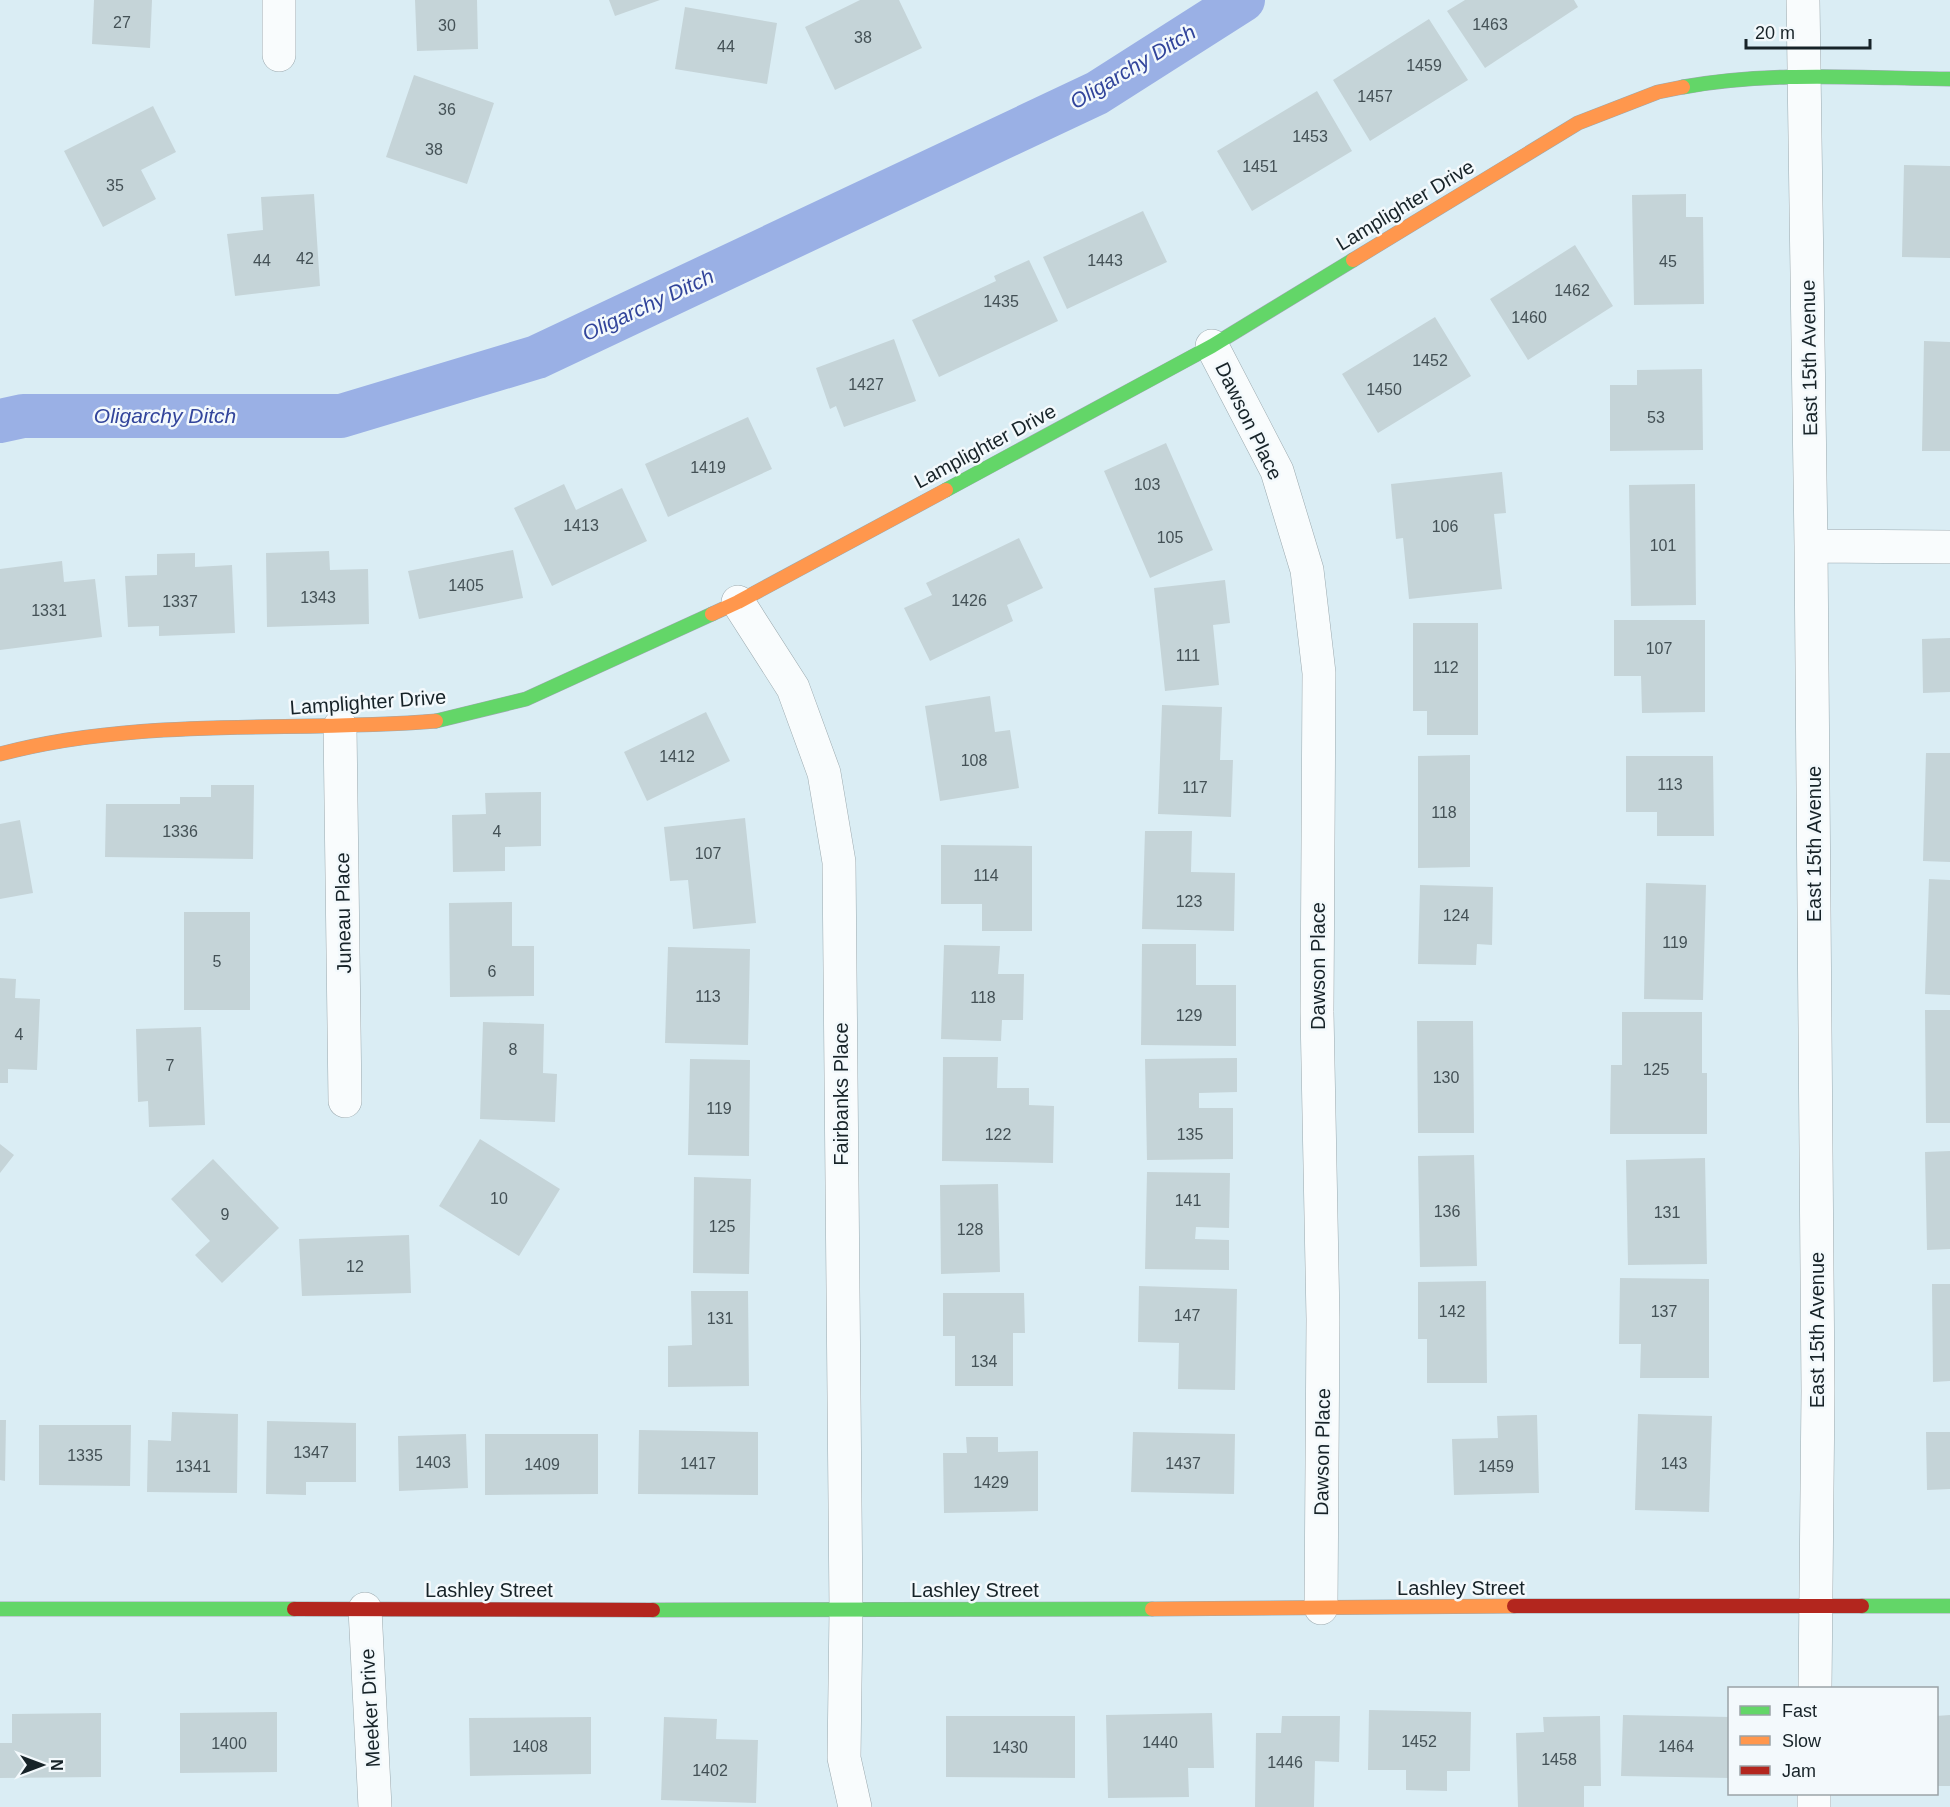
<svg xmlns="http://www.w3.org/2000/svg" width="1950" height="1807" font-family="Helvetica,sans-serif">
	<rect width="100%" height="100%" fill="#daedf4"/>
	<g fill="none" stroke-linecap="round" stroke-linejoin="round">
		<!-- canal -->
		<path stroke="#9ab0e5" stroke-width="44" d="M 0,421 L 23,416 L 341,416 L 537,357 L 1097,93 L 1243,0"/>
	</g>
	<!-- building -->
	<path fill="#c5d4d8" d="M 94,0 L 152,0 L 150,48 L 92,44 Z
		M 415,0 L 477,0 L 478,49 L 417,51 Z
		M 609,0 L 660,0 L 615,16 Z
		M 860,0 L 899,0 L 922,48 L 835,90 L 805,27 Z
		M 1465,0 L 1574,0 L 1578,7 L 1485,68 L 1447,11 Z
		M 685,7 L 777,23 L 767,84 L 675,69 Z
		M 1429,19 L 1468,80 L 1370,141 L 1333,80 Z
		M 414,75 L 494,103 L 467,184 L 386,157 Z
		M 1317,91 L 1352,151 L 1252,211 L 1217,151 Z
		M 153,106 L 176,152 L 141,170 L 156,199 L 103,227 L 64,151 Z
		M 1904,165 L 1950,166 L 1950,258 L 1902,257 Z
		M 314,194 L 320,286 L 235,296 L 227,234 L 263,230 L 261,197 Z
		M 1686,194 L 1686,217 L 1703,217 L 1704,304 L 1634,305 L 1632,195 Z
		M 1143,211 L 1167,262 L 1067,309 L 1043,257 Z
		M 1575,245 L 1613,306 L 1528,360 L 1490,299 Z
		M 1029,260 L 1058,321 L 939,377 L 912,320 L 996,281 L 994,276 Z
		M 1435,317 L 1471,376 L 1378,433 L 1342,374 Z
		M 894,339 L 916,401 L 844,427 L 836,406 L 830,409 L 816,368 Z
		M 1924,341 L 1950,342 L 1950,451 L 1922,451 Z
		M 1702,369 L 1703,450 L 1610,451 L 1610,385 L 1637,385 L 1637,370 Z
		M 748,417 L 772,469 L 668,517 L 645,464 Z
		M 1166,443 L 1213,550 L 1150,578 L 1104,471 Z
		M 1502,472 L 1506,513 L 1494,514 L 1502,589 L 1409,599 L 1403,538 L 1396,539 L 1391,484 Z
		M 564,484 L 576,510 L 622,488 L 647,541 L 552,586 L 514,508 Z
		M 1695,484 L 1696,605 L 1631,606 L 1629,485 Z
		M 1019,538 L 1043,588 L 1007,605 L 1013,621 L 930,661 L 904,608 L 932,595 L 926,583 Z
		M 513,550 L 523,598 L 419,619 L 408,571 Z
		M 329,551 L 330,570 L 368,569 L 369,624 L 267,627 L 266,553 Z
		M 195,553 L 195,567 L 232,565 L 235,633 L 159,636 L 159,626 L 128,627 L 125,576 L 157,575 L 157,554 Z
		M 62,561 L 64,582 L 95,579 L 102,637 L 0,650 L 0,569 Z
		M 1225,580 L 1230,623 L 1213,625 L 1219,685 L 1165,691 L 1154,588 Z
		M 1614,620 L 1705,620 L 1705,712 L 1642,713 L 1641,676 L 1614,676 Z
		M 1413,623 L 1478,623 L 1478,735 L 1427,735 L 1427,711 L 1413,711 Z
		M 1950,638 L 1950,692 L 1923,693 L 1922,639 Z
		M 990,696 L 995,732 L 1010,730 L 1019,788 L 940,801 L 925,706 Z
		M 1162,705 L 1222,707 L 1220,760 L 1233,760 L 1231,817 L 1158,814 Z
		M 706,712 L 730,761 L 647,801 L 624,752 Z
		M 1926,753 L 1950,753 L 1950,862 L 1923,861 Z
		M 1470,755 L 1470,867 L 1418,868 L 1418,756 Z
		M 1626,756 L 1713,756 L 1714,836 L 1657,836 L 1657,812 L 1626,812 Z
		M 211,785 L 254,785 L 253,859 L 105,857 L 106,804 L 180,804 L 180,797 L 211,797 Z
		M 541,792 L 541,846 L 505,847 L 505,871 L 453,872 L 452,815 L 486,814 L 485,793 Z
		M 745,818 L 756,923 L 693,929 L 688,880 L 670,881 L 664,827 Z
		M 20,820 L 33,893 L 0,899 L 0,824 Z
		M 1145,831 L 1192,831 L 1191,872 L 1235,873 L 1234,931 L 1142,929 Z
		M 941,845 L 1032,846 L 1032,931 L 982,931 L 982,904 L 941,904 Z
		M 1929,879 L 1950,880 L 1950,995 L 1925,994 Z
		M 1646,883 L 1706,885 L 1703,1000 L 1644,999 Z
		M 1420,885 L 1493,887 L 1492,945 L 1477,944 L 1476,965 L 1418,964 Z
		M 512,902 L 512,946 L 534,946 L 534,996 L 450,997 L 449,903 Z
		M 184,912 L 250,912 L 250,1010 L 184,1010 Z
		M 1142,944 L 1196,944 L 1196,985 L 1236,985 L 1236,1046 L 1141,1045 Z
		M 944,945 L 1000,946 L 998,974 L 1024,974 L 1023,1020 L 1002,1020 L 1001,1041 L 941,1039 Z
		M 668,947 L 750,949 L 748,1045 L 665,1043 Z
		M 0,978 L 16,979 L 15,998 L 40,999 L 37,1070 L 8,1069 L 8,1083 L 0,1083 Z
		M 1925,1010 L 1950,1010 L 1950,1123 L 1926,1123 Z
		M 1622,1012 L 1702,1012 L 1702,1073 L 1707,1073 L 1707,1134 L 1610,1134 L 1611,1065 L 1622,1065 Z
		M 1417,1021 L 1473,1021 L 1474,1133 L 1418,1133 Z
		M 483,1022 L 544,1024 L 543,1073 L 557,1074 L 555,1122 L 480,1119 Z
		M 201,1027 L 205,1125 L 149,1127 L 148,1101 L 138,1102 L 136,1029 Z
		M 943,1057 L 998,1057 L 997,1088 L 1029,1088 L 1029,1105 L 1054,1106 L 1053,1163 L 942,1161 Z
		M 1237,1058 L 1237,1092 L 1199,1093 L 1199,1108 L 1233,1108 L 1233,1159 L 1147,1160 L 1145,1059 Z
		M 690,1059 L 750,1060 L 749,1156 L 688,1155 Z
		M 480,1139 L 560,1189 L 519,1256 L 439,1206 Z
		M 0,1144 L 14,1155 L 0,1173 Z
		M 1950,1151 L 1950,1249 L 1927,1250 L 1925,1152 Z
		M 1474,1155 L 1477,1266 L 1420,1267 L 1418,1156 Z
		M 1705,1158 L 1707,1264 L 1628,1265 L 1626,1160 Z
		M 213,1159 L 279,1228 L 222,1283 L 195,1255 L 210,1241 L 171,1199 Z
		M 1147,1172 L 1230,1173 L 1229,1228 L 1196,1227 L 1195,1239 L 1229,1240 L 1229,1270 L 1145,1269 Z
		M 694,1177 L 751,1179 L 749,1274 L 693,1273 Z
		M 998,1184 L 1000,1272 L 941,1274 L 940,1185 Z
		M 409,1235 L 411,1293 L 302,1296 L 299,1239 Z
		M 1620,1278 L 1709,1279 L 1709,1378 L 1640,1378 L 1641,1344 L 1619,1344 Z
		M 1486,1281 L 1487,1383 L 1427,1383 L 1427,1339 L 1418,1339 L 1418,1282 Z
		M 1932,1284 L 1950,1284 L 1950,1381 L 1933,1382 Z
		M 1139,1286 L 1237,1289 L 1235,1390 L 1178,1389 L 1179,1343 L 1138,1342 Z
		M 691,1291 L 748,1291 L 749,1386 L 668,1387 L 668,1346 L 692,1345 Z
		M 943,1293 L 1024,1293 L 1025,1333 L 1013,1333 L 1013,1386 L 955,1386 L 955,1336 L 943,1336 Z
		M 172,1412 L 238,1414 L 237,1493 L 147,1492 L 148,1440 L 171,1441 Z
		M 1638,1414 L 1712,1416 L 1709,1512 L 1635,1510 Z
		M 1537,1415 L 1539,1493 L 1454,1495 L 1452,1439 L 1498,1438 L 1497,1416 Z
		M 0,1420 L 6,1420 L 5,1481 L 0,1480 Z
		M 267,1421 L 356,1423 L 356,1482 L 306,1482 L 306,1495 L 266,1494 Z
		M 39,1425 L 131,1425 L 130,1486 L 39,1485 Z
		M 639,1430 L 758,1432 L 758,1495 L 638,1494 Z
		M 1133,1432 L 1235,1434 L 1234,1494 L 1131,1492 Z
		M 1926,1432 L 1950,1432 L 1950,1489 L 1927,1490 Z
		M 466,1434 L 468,1488 L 399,1491 L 398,1436 Z
		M 485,1434 L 598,1434 L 598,1494 L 485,1495 Z
		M 966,1437 L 998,1437 L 998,1452 L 1038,1451 L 1038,1511 L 944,1513 L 943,1453 L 967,1453 Z
		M 1369,1710 L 1471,1712 L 1470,1771 L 1447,1771 L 1447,1791 L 1406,1790 L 1406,1770 L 1368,1770 Z
		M 277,1712 L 277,1772 L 180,1773 L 180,1713 Z
		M 101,1713 L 101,1777 L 0,1778 L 0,1743 L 12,1743 L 12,1714 Z
		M 1212,1713 L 1214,1768 L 1188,1768 L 1189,1797 L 1108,1798 L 1106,1715 Z
		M 1623,1715 L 1730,1717 L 1730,1778 L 1621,1776 Z
		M 1950,1715 L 1950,1786 L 1937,1786 L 1936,1716 Z
		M 946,1716 L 1075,1716 L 1075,1778 L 946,1777 Z
		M 1282,1716 L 1340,1716 L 1339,1762 L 1315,1761 L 1314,1807 L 1255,1807 L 1256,1733 L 1281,1733 Z
		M 1600,1716 L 1601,1786 L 1584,1786 L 1584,1807 L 1518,1807 L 1516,1733 L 1544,1732 L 1543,1717 Z
		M 591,1717 L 591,1774 L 470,1776 L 469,1718 Z
		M 664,1717 L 717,1719 L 716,1739 L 758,1740 L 756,1803 L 661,1800 Z"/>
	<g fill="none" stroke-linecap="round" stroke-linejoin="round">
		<!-- street casing -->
		<g stroke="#9ba9ae" stroke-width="34">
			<path id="street" d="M 1803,0 L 1811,546 L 1818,1391 L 1815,1688
				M 279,55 L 279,0
				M 1212,346 L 1277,471 L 1307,570 L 1319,673 L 1317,1012 L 1323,1319 L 1321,1608
				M 1811,546 L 1950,547
				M 738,602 L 793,688 L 824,773 L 839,862 L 846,1610 L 844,1758 L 855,1807
				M 340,726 L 345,1101
				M 365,1609 L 375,1807
				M 1814,1807 L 1814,1794"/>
		</g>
		<!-- fast casing -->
		<g stroke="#9ba9ae" stroke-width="15">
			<path id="fast" d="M 1683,87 C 1771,71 1862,78 1950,79
				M 946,490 L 1212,346 L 1353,260
				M 436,721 L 526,699 L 712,614
				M 1862,1606 L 1950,1606
				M 0,1609 L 294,1609
				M 653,1610 L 1152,1609"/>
		</g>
		<!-- slow casing -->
		<g stroke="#9ba9ae" stroke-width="15">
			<path id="slow" d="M 1353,260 L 1578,123 L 1658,92 L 1683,87
				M 712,614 L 738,602 L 946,490
				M 0,754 C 142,716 291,733 436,721
				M 1152,1609 L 1514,1606"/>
		</g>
		<!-- jam casing -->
		<g stroke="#9ba9ae" stroke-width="15">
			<path id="jam" d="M 1514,1606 L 1862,1606
				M 294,1609 L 653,1610"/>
		</g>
		<!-- street -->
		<use href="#street" stroke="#f9fcfd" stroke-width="33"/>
		<!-- fast -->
		<use href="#fast" stroke="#63d668" stroke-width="14"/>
		<!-- slow -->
		<use href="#slow" stroke="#ff974d" stroke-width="14"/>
		<!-- jam -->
		<use href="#jam" stroke="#b3261e" stroke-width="14"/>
	</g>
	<g text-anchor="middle" stroke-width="5" stroke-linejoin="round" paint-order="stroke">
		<!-- number labels -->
		<g font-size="16" fill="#445156">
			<text x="122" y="28">27</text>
			<text x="1490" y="30">1463</text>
			<text x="447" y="31">30</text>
			<text x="863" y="43">38</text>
			<text x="726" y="52">44</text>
			<text x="1424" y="71">1459</text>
			<text x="1375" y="102">1457</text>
			<text x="447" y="115">36</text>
			<text x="1310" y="142">1453</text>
			<text x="434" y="155">38</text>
			<text x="1260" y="172">1451</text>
			<text x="115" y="191">35</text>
			<text x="305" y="264">42</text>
			<text x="262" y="266">44</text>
			<text x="1105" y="266">1443</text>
			<text x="1668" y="267">45</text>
			<text x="1572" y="296">1462</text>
			<text x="1001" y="307">1435</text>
			<text x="1529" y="323">1460</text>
			<text x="1430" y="366">1452</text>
			<text x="866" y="390">1427</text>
			<text x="1384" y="395">1450</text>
			<text x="1656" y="423">53</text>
			<text x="708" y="473">1419</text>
			<text x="1147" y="490">103</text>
			<text x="581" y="531">1413</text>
			<text x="1445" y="532">106</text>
			<text x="1170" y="543">105</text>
			<text x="1663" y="551">101</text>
			<text x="466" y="591">1405</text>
			<text x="318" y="603">1343</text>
			<text x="969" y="606">1426</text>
			<text x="180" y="607">1337</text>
			<text x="49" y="616">1331</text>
			<text x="1659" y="654">107</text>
			<text x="1188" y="661">111</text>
			<text x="1446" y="673">112</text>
			<text x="677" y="762">1412</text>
			<text x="974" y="766">108</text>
			<text x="1670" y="790">113</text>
			<text x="1195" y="793">117</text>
			<text x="1444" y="818">118</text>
			<text x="180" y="837">1336</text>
			<text x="497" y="837">4</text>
			<text x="708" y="859">107</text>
			<text x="986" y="881">114</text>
			<text x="1189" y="907">123</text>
			<text x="1456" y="921">124</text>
			<text x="1675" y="948">119</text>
			<text x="217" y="967">5</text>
			<text x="492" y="977">6</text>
			<text x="708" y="1002">113</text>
			<text x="983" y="1003">118</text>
			<text x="1189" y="1021">129</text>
			<text x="19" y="1040">4</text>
			<text x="513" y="1055">8</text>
			<text x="170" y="1071">7</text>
			<text x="1656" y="1075">125</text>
			<text x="1446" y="1083">130</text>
			<text x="719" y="1114">119</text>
			<text x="998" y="1140">122</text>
			<text x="1190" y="1140">135</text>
			<text x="499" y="1204">10</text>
			<text x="1188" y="1206">141</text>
			<text x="1447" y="1217">136</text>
			<text x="1667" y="1218">131</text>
			<text x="225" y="1220">9</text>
			<text x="722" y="1232">125</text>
			<text x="970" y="1235">128</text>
			<text x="355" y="1272">12</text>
			<text x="1452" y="1317">142</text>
			<text x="1664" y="1317">137</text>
			<text x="1187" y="1321">147</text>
			<text x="720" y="1324">131</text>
			<text x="984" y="1367">134</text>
			<text x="311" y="1458">1347</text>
			<text x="85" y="1461">1335</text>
			<text x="433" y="1468">1403</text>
			<text x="698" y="1469">1417</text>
			<text x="1183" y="1469">1437</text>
			<text x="1674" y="1469">143</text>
			<text x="542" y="1470">1409</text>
			<text x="193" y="1472">1341</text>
			<text x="1496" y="1472">1459</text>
			<text x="991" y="1488">1429</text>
			<text x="1419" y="1747">1452</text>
			<text x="1160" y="1748">1440</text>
			<text x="229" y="1749">1400</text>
			<text x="530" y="1752">1408</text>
			<text x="1676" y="1752">1464</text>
			<text x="1010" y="1753">1430</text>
			<text x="1559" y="1765">1458</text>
			<text x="1285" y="1768">1446</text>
			<text x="710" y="1776">1402</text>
		</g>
		<!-- street labels -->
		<g font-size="20" fill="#172328" stroke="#f3f9fc">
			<text transform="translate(1405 205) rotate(-31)" y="7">Lamplighter Drive</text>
			<text transform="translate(1809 358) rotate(-91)" y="7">East 15th Avenue</text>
			<text transform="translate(1249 421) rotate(64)" y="7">Dawson Place</text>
			<text transform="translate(985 446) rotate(-28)" y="7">Lamplighter Drive</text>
			<text transform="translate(368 702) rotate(-4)" y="7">Lamplighter Drive</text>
			<text transform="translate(1814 844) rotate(-90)" y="7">East 15th Avenue</text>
			<text transform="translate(343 913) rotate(-91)" y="7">Juneau Place</text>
			<text transform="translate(1318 966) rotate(-90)" y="7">Dawson Place</text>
			<text transform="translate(841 1094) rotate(-90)" y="7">Fairbanks Place</text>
			<text transform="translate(1817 1330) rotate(-90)" y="7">East 15th Avenue</text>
			<text transform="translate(1322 1452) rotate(-89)" y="7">Dawson Place</text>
			<text x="1461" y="1595">Lashley Street</text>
			<text x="489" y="1597">Lashley Street</text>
			<text x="975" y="1597">Lashley Street</text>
			<text transform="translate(370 1708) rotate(-93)" y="7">Meeker Drive</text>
		</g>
		<!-- water labels -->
		<g font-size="21" font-style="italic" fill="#32459b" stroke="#f3f9fc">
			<text transform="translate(1133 67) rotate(-31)" y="7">Oligarchy Ditch</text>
			<text transform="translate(648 305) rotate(-25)" y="7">Oligarchy Ditch</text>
			<text x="165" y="423">Oligarchy Ditch</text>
		</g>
	</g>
	<!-- legend -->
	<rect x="1728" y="1687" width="210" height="108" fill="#f3f9fc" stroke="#9ba3a7" stroke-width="1.5"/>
	<rect x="1740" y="1706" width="30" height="9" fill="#63d668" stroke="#9ba3a7" stroke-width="1.5"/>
	<text x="1782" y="1717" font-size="18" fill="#172328">Fast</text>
	<rect x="1740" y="1736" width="30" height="9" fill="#ff974d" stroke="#9ba3a7" stroke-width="1.5"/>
	<text x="1782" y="1747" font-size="18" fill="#172328">Slow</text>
	<rect x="1740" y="1766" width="30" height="9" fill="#b3261e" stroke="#9ba3a7" stroke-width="1.5"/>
	<text x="1782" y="1777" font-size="18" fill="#172328">Jam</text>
	<!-- north arrow -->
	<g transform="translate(42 1765) rotate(90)" stroke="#f3f9fc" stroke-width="4.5" paint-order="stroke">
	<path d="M0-4.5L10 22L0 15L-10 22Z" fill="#172328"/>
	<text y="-9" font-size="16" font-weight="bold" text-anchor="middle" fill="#172328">N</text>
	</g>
	<!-- scale -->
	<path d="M1746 39v9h124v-9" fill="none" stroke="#172328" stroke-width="3"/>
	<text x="1755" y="39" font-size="18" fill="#172328" stroke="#f3f9fc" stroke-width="4.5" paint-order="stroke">20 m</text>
</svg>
